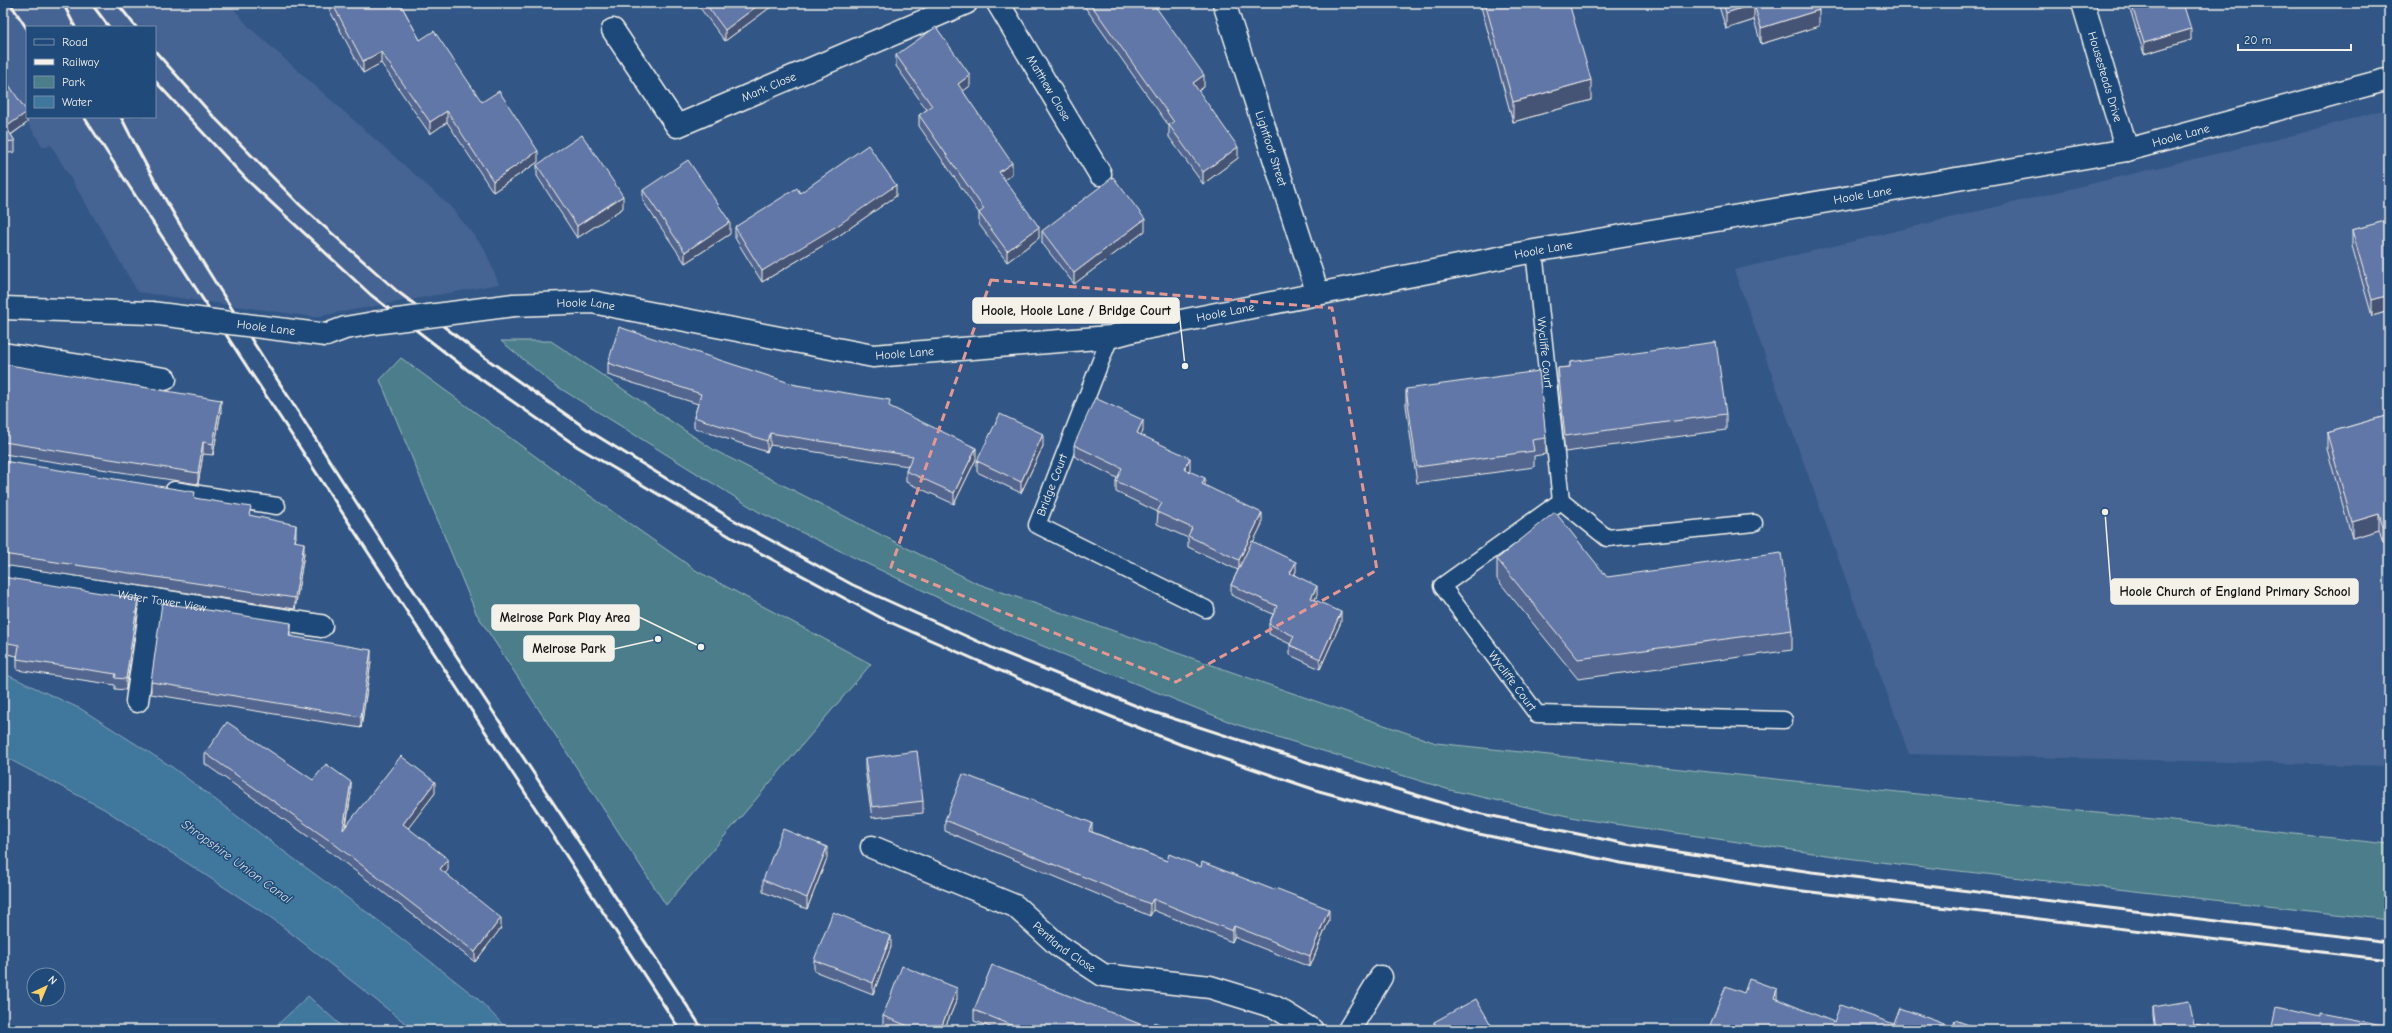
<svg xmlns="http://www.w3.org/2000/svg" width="2392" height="1033" font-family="'Comic Neue',sans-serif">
	<rect width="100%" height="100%" fill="#325787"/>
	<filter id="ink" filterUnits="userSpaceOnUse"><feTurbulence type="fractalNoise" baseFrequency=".025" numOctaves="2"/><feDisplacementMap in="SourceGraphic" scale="8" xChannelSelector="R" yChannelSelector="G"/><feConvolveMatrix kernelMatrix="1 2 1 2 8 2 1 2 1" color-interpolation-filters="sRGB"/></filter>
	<g filter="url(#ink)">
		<!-- built -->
		<path fill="#446493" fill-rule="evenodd" d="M 3,3 L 229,3 L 250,28 L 449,205 L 484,248 L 499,284 L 314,317 L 138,292 L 51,145 L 43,147 L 3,84 ZM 27,27 L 155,27 L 155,117 L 27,117 Z
			M 2389,108 L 2389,766 L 1909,754 L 1734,270 L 2298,134 Z"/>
		<!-- green -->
		<path fill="#4c7e8a" stroke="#a0b8b9" d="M 501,341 L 551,341 L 714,450 L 976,583 L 1436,743 L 2389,844 L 2389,920 L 1854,859 L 1581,819 L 1450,790 L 1235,724 L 1018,636 L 759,512 L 553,384 Z
			M 401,358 L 576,486 L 697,571 L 871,664 L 666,905 L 476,613 L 380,380 Z"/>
		<!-- water -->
		<path fill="#40779c" stroke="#88a8ba" d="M 3,673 L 81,709 L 172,767 L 286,853 L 383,924 L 477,998 L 508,1030 L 414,1030 L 273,919 L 104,809 L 3,756 Z
			M 308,996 L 346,1030 L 272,1030 Z"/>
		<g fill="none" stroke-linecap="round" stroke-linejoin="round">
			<!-- service casing -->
			<g stroke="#f4f1e8" stroke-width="19">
				<g id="service">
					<path id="s1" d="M 1534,251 L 1561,501 L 1442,586 L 1537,714 L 1784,720"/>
					<path d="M 1110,337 L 1037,525 L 1206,609"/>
					<path d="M 174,490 L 277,506"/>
					<path d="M 1561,501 L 1607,538 L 1754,523"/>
				</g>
			</g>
			<!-- minor casing -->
			<g stroke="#f4f1e8" stroke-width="25">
				<g id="minor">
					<path id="s2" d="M 998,3 L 1100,174"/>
					<path id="s3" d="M 2083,3 L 2127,150"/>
					<path id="s4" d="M 613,30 L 677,126 L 966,3"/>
					<path d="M 3,354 L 165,379"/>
					<path id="s5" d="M 3,576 L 321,626"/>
					<path d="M 137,701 L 152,599"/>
					<path id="s6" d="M 872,847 L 1015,906 L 1059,946 L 1103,975 L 1210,987 L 1275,1007 L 1312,1030"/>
					<path d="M 1349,1030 L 1381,977"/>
				</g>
			</g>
			<!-- tertiary casing -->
			<g stroke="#f4f1e8" stroke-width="25">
				<g id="tertiary">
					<path id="s7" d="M 1224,3 L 1318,294"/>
					<path id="s8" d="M 514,305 L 592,302 L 873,356 L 1110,337 L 1136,330 L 1534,251 L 2127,150 L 2389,79"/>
					<path d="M 3,308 L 151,313"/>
					<path d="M 326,335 L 345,328 L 374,323"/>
				</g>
			</g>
			<!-- service -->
			<use href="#service" stroke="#1f4a7a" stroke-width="16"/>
			<!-- minor -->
			<use href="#minor" stroke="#1f4a7a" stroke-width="22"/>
			<!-- tertiary -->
			<use href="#tertiary" stroke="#1f4a7a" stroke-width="22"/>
			<!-- rail -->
			<path stroke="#f4f1e8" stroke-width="3" d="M 10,3 L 27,29
				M 63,3 L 75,27
				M 91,3 L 109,27
				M 117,3 L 136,27
				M 155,51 L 213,116 L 300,205 L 397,291 L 484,357 L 594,434 L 732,519 L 853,585 L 997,650 L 1144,709 L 1310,763 L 1473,812 L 1626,844 L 1812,872 L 2389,942
				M 155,81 L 247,180 L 371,295 L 469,371 L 578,447 L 736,540 L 885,620 L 1042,689 L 1182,745 L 1319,791 L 1469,832 L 1621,863 L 1777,888 L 2389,960
				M 84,117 L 680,1030
				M 121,117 C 177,229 248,333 315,438 C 442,637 574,833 703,1030"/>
			<!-- tertiary-bridge casing -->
			<g stroke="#f4f1e8" stroke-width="25" stroke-linecap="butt">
				<g id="tertiary-bridge">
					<path id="s9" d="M 151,313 L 326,335"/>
					<path d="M 374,323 L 514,305"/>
				</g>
			</g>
			<!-- tertiary-bridge -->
			<use href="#tertiary-bridge" stroke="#1f4a7a" stroke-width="22"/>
		</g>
		<!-- wall -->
		<path fill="#536690" stroke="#f4f1e8" d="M 330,3 L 400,3 L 420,40 L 482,102 L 538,162 L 493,192 L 447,122 L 430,134 L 381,63 L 363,73 L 330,11 Z
			M 697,3 L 776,3 L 725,41 L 697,4 Z
			M 1082,3 L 1153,3 L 1204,87 L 1198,91 L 1238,158 L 1203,184 L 1169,137 L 1169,126 Z
			M 1480,3 L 1569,3 L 1591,100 L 1513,122 Z
			M 1718,3 L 1816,3 L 1819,26 L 1761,44 L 1754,20 L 1726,29 Z
			M 2128,3 L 2183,3 L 2191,40 L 2144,54 Z
			M 896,55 L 970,86 L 963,91 L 1012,174 L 1004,180 L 1039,238 L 1007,262 L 979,224 L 979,213 L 919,126 L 919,115 L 927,110 L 896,66 Z
			M 3,76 L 27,123 L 11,135 L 15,141 L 15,152 L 3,154 Z
			M 537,165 L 623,208 L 577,238 L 537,176 Z
			M 643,190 L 730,234 L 685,263 L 643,201 Z
			M 800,193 L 896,196 L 837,237 L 762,282 L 735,238 L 735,227 Z
			M 2389,220 L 2389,311 L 2372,316 L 2352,246 L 2352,230 Z
			M 1042,231 L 1145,231 L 1074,284 L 1042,243 Z
			M 1570,362 L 1726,414 L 1726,430 L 1565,452 L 1558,384 L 1558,368 L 1570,367 Z
			M 608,363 L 796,385 L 890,407 L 976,459 L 954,504 L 906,482 L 906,471 L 908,466 L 770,445 L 767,452 L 694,428 L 694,417 L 698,404 L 608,375 Z
			M 3,364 L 221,411 L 213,455 L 203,454 L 198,484 L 4,454 L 3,454 Z
			M 1406,389 L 1546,438 L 1546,454 L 1534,456 L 1534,467 L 1417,483 L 1406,405 Z
			M 2389,415 L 2389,542 L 2383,543 L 2379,530 L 2352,538 L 2327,449 L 2327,433 Z
			M 1143,431 L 1141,435 L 1190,469 L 1189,471 L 1205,486 L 1262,524 L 1253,542 L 1296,571 L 1294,575 L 1317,595 L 1315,600 L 1341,622 L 1320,669 L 1290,655 L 1290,644 L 1269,634 L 1269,624 L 1273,614 L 1231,595 L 1231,585 L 1238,570 L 1188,547 L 1188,538 L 1157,524 L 1158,512 L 1116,492 L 1116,481 L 1117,478 L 1074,456 L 1074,445 Z
			M 1043,446 L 1021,493 L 977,472 L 977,461 Z
			M 3,461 L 195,498 L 251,516 L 296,536 L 295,542 L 304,554 L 295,609 L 3,565 Z
			M 1497,559 L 1792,630 L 1792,650 L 1578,679 L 1497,579 Z
			M 3,577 L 138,610 L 126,690 L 115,689 L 115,685 L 17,670 L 17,656 L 3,653 Z
			M 291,634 L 290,637 L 371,662 L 361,728 L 151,694 L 151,682 Z
			M 205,753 L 313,780 L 351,793 L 346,828 L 435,793 L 408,828 L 448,870 L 445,873 L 501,928 L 475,962 L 333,854 L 205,764 Z
			M 865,758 L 923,801 L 923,813 L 872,818 L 865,769 Z
			M 945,820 L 1092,832 L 1167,861 L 1329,920 L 1310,967 L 1234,937 L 1232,942 L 1153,910 L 1150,916 L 945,831 Z
			M 827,858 L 807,909 L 763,892 L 763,880 Z
			M 891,947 L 873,994 L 814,971 L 814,960 Z
			M 957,999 L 944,1030 L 890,1030 L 883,1027 L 883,1016 Z
			M 2153,1007 L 2194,1024 L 2228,1030 L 2155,1030 L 2153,1016 Z
			M 974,1010 L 1152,1029 L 1173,1030 L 998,1030 L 974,1021 Z
			M 1434,1022 L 1494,1030 L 1434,1030 Z"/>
		<!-- shaded-wall -->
		<path fill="#445375" stroke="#f4f1e8" d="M 761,3 L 776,3 L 725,41 L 725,30 Z
			M 1754,4 L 1754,20 L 1726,29 L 1726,13 Z
			M 1819,10 L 1819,26 L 1761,44 L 1761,28 Z
			M 2191,29 L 2191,40 L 2144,54 L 2144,43 Z
			M 381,52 L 381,63 L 363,73 L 363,61 Z
			M 970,75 L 970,86 L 958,95 L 958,84 Z
			M 1204,75 L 1204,87 L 1193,94 L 1193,83 Z
			M 1591,80 L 1591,100 L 1513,122 L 1513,102 Z
			M 447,111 L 447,122 L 430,134 L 430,122 Z
			M 27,112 L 27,123 L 6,138 L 6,127 Z
			M 1238,147 L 1238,158 L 1203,184 L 1203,172 Z
			M 538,151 L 538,162 L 493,192 L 493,181 Z
			M 1012,163 L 1012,174 L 999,184 L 999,172 Z
			M 896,185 L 896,196 L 837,237 L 762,282 L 762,271 Z
			M 623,196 L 623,208 L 577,238 L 577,226 Z
			M 1145,219 L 1145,231 L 1074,284 L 1074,273 Z
			M 730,222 L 730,234 L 685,263 L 685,252 Z
			M 1039,227 L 1039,238 L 1007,262 L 1007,251 Z
			M 2389,295 L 2389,311 L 2372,316 L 2372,300 Z
			M 221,400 L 221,411 L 213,455 L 213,444 Z
			M 1143,420 L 1143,431 L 1137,445 L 1137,433 Z
			M 770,433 L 770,445 L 767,452 L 767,441 Z
			M 1043,434 L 1043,446 L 1021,493 L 1021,482 Z
			M 4,442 L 4,454 L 3,454 L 3,443 Z
			M 203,442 L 203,454 L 198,484 L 198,473 Z
			M 976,448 L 976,459 L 954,504 L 954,493 Z
			M 1190,458 L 1190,469 L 1184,480 L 1184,469 Z
			M 1205,478 L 1205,489 L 1202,484 Z
			M 1262,513 L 1262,524 L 1239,571 L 1239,560 Z
			M 2379,514 L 2379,530 L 2352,538 L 2352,522 Z
			M 296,525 L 296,536 L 294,552 L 294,541 Z
			M 2389,526 L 2389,542 L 2383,543 L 2383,527 Z
			M 304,543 L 304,554 L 295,609 L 295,598 Z
			M 1296,562 L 1296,571 L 1290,583 L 1290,573 Z
			M 1317,586 L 1317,595 L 1311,608 L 1311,598 Z
			M 138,599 L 138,610 L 126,690 L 126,679 Z
			M 1341,612 L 1341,622 L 1320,669 L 1320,659 Z
			M 291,623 L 291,634 L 289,648 L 289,636 Z
			M 371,650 L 371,662 L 361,728 L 361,717 Z
			M 351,782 L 351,793 L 343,841 L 343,830 Z
			M 435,782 L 435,793 L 403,835 L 403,824 Z
			M 1092,823 L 1092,834 L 1089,831 Z
			M 827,847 L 827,858 L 807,909 L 807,898 Z
			M 448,859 L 448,870 L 440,880 L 440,869 Z
			M 1153,899 L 1153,910 L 1150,916 L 1150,904 Z
			M 1329,909 L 1329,920 L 1310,967 L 1310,956 Z
			M 501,918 L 501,928 L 475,962 L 475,952 Z
			M 1234,926 L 1234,937 L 1232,942 L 1232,931 Z
			M 891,936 L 891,947 L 873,994 L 873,983 Z
			M 957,988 L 957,999 L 944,1030 L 940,1030 Z
			M 1777,989 L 1777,1000 L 1774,998 Z"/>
		<!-- building -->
		<path fill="#6177a7" stroke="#f4f1e8" d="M 332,3 L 400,3 L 420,40 L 434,31 L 482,102 L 499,91 L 538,151 L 493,181 L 447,111 L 430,122 L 381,52 L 363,61 Z
			M 705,3 L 761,3 L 725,30 Z
			M 1090,3 L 1153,3 L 1204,75 L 1193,83 L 1238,147 L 1203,172 L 1169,125 L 1174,122 Z
			M 1485,3 L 1569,3 L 1591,80 L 1513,102 Z
			M 1723,3 L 1816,3 L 1819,10 L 1761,28 L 1754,4 L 1726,13 Z
			M 2131,3 L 2183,3 L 2191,29 L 2144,43 Z
			M 936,27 L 970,75 L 958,84 L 1012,163 L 999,172 L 1039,227 L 1007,251 L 979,213 L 984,209 L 919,115 L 932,106 L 896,55 Z
			M 3,76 L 27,112 L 6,127 L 15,141 L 3,142 Z
			M 582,135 L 623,196 L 577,226 L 537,165 Z
			M 868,145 L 896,185 L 837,226 L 762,271 L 735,227 L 797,188 L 800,193 Z
			M 688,160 L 730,222 L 685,252 L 643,190 Z
			M 1113,177 L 1145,219 L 1074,273 L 1042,231 Z
			M 2389,220 L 2389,295 L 2372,300 L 2352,230 Z
			M 619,327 L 796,385 L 890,400 L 889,406 L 976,448 L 954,493 L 906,471 L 913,456 L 770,433 L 767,441 L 694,417 L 701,394 L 608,363 Z
			M 1716,342 L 1726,414 L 1565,436 L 1558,368 L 1570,367 L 1570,362 Z
			M 3,364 L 221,400 L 213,444 L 203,442 L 198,473 L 4,442 L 3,443 Z
			M 1539,371 L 1546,438 L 1532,440 L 1534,451 L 1417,467 L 1406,389 Z
			M 1095,398 L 1143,420 L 1137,433 L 1190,458 L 1184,469 L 1205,478 L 1202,484 L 1262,513 L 1239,560 L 1188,536 L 1192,528 L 1157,512 L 1162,503 L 1116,481 L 1122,468 L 1074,445 Z
			M 1000,414 L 1043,434 L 1021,482 L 977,461 Z
			M 2389,415 L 2389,526 L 2383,527 L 2379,514 L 2352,522 L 2327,433 Z
			M 3,461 L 195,492 L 194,498 L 251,507 L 249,515 L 296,525 L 294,541 L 304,543 L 295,598 L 3,554 Z
			M 1555,512 L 1607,577 L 1781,553 L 1792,630 L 1578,659 L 1497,559 Z
			M 1252,541 L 1296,562 L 1290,573 L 1317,586 L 1311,598 L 1341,612 L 1320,659 L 1290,645 L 1294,636 L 1269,624 L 1277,606 L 1231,585 Z
			M 3,577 L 138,599 L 126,679 L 115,678 L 116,674 L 17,659 L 19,645 L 3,642 Z
			M 162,603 L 291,623 L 289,636 L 371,650 L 361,717 L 151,682 Z
			M 227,722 L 313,780 L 326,764 L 351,782 L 343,830 L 401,756 L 435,782 L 403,824 L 448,859 L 440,869 L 501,918 L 475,952 L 333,843 L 205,753 Z
			M 917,751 L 923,801 L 872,807 L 865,758 Z
			M 963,774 L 1092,823 L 1089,831 L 1167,861 L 1169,854 L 1201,867 L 1202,862 L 1274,890 L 1275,888 L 1329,909 L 1310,956 L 1234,926 L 1232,931 L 1153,899 L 1150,904 L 945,820 Z
			M 783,829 L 827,847 L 807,898 L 763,880 Z
			M 833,912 L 891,936 L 873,983 L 814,960 Z
			M 992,965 L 1152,1029 L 1154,1022 L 1173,1030 L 1024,1030 L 974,1010 Z
			M 902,966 L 957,988 L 940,1030 L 918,1030 L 883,1016 Z
			M 1749,979 L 1777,989 L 1774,998 L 1834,1022 L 1840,1005 L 1894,1024 L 1900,1008 L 1953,1027 L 1955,1020 L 1983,1030 L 1708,1030 L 1726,986 L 1744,993 Z
			M 1476,999 L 1494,1030 L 1438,1030 L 1434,1022 Z
			M 2189,1001 L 2194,1024 L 2228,1030 L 2156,1030 L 2153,1007 Z
			M 2277,1007 L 2320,1017 L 2320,1014 L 2389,1027 L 2389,1030 L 2272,1030 Z"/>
	</g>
	<!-- marked area -->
	<path fill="none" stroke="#e69792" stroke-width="3" stroke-dasharray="8 5" stroke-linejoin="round" d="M 991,280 L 1332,308 L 1377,570 L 1176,682 L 891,567 Z"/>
	<g text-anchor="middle" stroke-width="3" stroke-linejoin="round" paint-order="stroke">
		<!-- street labels -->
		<g font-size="12" fill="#f4f1e8" stroke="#1f4a7a">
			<text dy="4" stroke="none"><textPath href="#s3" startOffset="77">Housesteads Drive</textPath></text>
			<text dy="4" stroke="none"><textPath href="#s4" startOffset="215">Mark Close</textPath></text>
			<text dy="4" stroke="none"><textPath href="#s2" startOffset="99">Matthew Close</textPath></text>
			<text dy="4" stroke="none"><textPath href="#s8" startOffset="1692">Hoole Lane</textPath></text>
			<text dy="4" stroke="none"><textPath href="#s7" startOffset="153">Lightfoot Street</textPath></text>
			<text dy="4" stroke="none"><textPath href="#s8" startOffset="1368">Hoole Lane</textPath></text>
			<text dy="4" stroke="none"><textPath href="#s8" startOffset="1044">Hoole Lane</textPath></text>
			<text dy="4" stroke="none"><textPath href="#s8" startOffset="72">Hoole Lane</textPath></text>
			<text dy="4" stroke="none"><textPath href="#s8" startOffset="720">Hoole Lane</textPath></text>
			<text dy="4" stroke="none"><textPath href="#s9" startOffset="116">Hoole Lane</textPath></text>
			<text dy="4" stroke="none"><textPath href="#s1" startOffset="102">Wycliffe Court</textPath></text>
			<text dy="4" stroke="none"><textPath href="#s8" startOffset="396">Hoole Lane</textPath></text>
			<text transform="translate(1052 485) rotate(-69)" y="4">Bridge Court</text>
			<text dy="4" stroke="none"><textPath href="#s5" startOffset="161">Water Tower View</textPath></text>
			<text dy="4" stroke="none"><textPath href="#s1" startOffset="516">Wycliffe Court</textPath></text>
			<text dy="4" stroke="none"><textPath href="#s6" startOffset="219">Pentland Close</textPath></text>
		</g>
		<!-- water labels -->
		<g font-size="13" font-style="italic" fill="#d9dfdd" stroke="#1f4a7a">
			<text transform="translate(237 861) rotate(36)" y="5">Shropshire Union Canal</text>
		</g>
	</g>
	<!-- callouts -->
	<path fill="none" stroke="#f4f1e8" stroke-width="1.5" d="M1185 366L1179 311M2105 512L2111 591M701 647L639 617M658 639L614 649"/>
	<g fill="#f4f1e8" stroke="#1f4a7a" stroke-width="1.5">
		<circle cx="1185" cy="366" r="4"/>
		<circle cx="2105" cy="512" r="4"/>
		<circle cx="701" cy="647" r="4"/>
		<circle cx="658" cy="639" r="4"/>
	</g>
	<g fill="#f4f1e8" stroke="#f4f1e8" stroke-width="1.5">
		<rect x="973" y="298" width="206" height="25" rx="4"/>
		<rect x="2111" y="579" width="247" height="25" rx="4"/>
		<rect x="492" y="605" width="147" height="25" rx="4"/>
		<rect x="524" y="636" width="90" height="25" rx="4"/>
	</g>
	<g font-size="13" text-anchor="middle" font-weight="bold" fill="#111">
		<text x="1076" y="315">Hoole, Hoole Lane / Bridge Court</text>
		<text x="2235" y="596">Hoole Church of England Primary School</text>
		<text x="565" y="622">Melrose Park Play Area</text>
		<text x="569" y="653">Melrose Park</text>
	</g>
	<!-- margin -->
	<rect width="2392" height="1033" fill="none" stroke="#1f4a7a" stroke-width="16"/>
	<rect x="8" y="8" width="2376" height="1017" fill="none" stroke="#f4f1e8" stroke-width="1.5" filter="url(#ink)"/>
	<!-- legend -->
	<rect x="26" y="26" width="130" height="92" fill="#1f4a7a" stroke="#748da6"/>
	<rect x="34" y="39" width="20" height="6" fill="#1f4a7a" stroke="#748da6"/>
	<text x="62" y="46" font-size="12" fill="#f4f1e8">Road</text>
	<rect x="34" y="59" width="20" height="6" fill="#f4f1e8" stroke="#748da6"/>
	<text x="62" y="66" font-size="12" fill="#f4f1e8">Railway</text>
	<rect x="34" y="76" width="20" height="12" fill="#4c7e8a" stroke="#748da6"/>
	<text x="62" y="86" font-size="12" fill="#f4f1e8">Park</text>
	<rect x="34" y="96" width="20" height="12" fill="#40779c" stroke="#748da6"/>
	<text x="62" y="106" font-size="12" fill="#f4f1e8">Water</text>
	<!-- north arrow -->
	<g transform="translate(46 987) rotate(44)"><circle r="19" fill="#1f4a7a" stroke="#748da6"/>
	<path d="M0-3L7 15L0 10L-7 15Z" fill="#ffd166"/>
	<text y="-6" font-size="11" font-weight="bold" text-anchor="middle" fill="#f4f1e8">N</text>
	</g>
	<!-- scale -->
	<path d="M2238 44v6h113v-6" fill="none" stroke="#f4f1e8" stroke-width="2"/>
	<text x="2244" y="44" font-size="12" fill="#f4f1e8" stroke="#1f4a7a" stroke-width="3" paint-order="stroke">20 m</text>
</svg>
